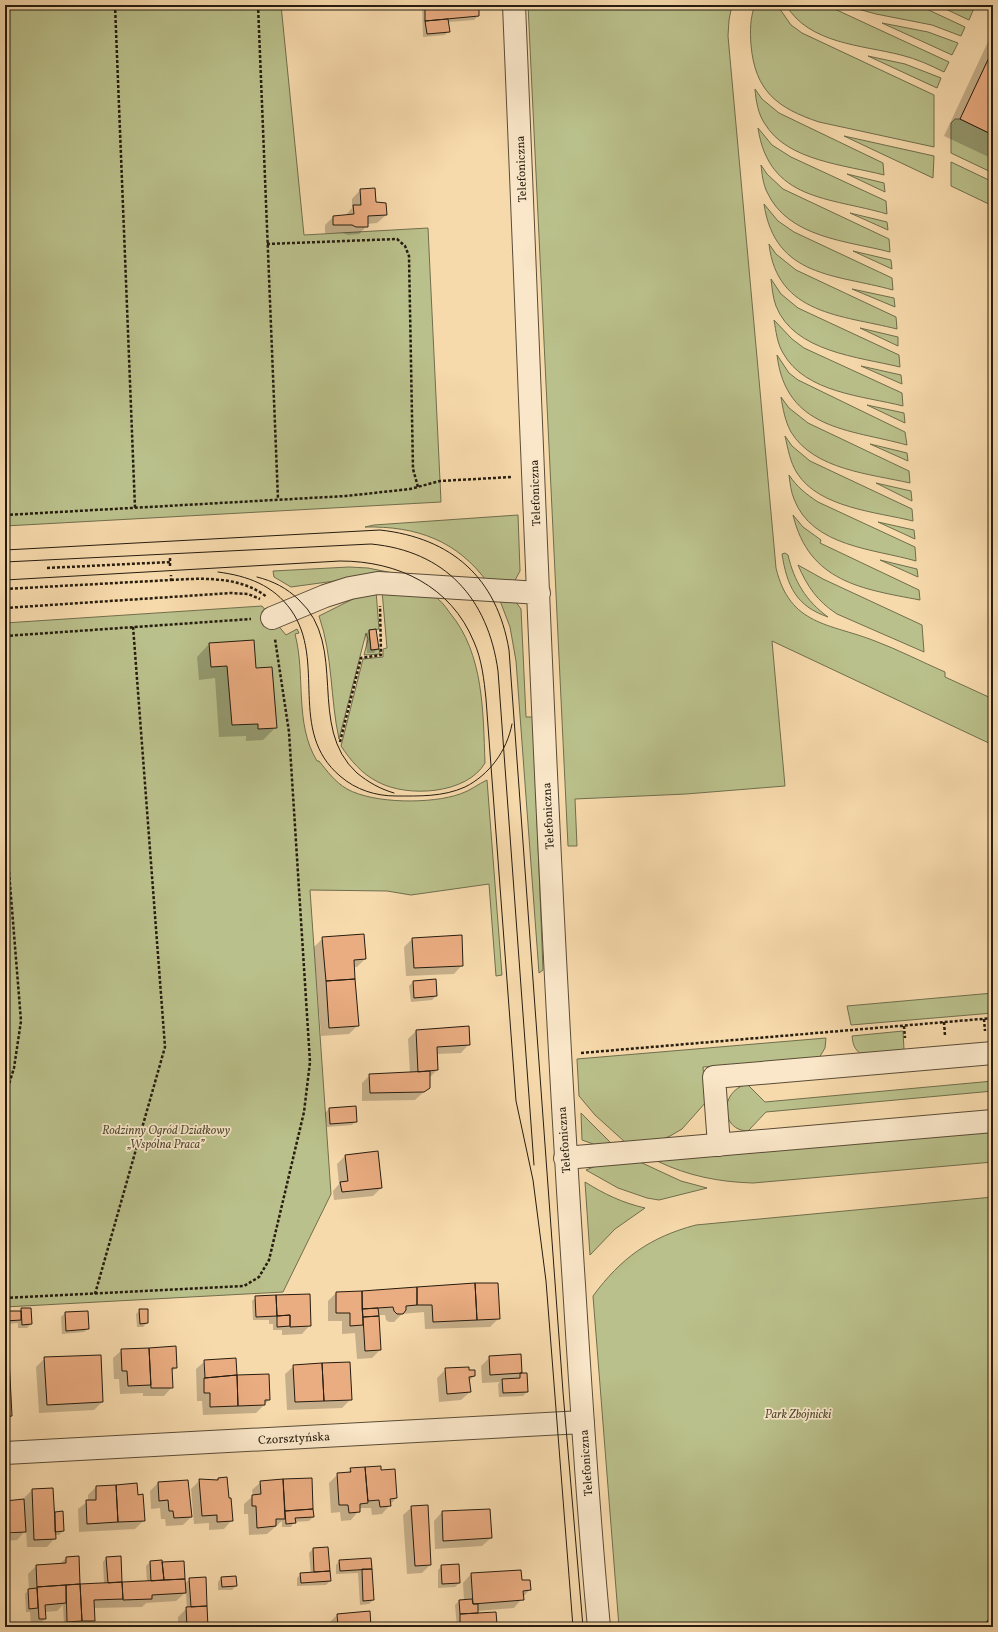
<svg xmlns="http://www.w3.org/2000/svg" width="998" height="1632" font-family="Vollkorn,serif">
	<rect width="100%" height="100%" fill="#f7daac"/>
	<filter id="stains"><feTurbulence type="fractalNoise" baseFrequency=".005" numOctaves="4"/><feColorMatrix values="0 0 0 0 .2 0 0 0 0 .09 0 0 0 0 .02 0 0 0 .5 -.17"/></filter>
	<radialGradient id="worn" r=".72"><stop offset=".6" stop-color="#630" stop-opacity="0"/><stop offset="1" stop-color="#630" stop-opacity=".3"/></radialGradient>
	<!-- green -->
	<path fill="#bac08b" stroke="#706e4d" d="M 5,5 L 281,5 L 304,235 L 428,228 L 441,502 L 5,526 Z
		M 528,5 L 732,5 L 729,20 L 728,36 L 776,568 C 790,626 829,623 875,641 C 899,650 922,662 945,672 L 945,677 L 993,699 L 993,745 L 772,641 L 785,786 L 686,794 L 575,799 L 577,846 L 568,846 Z
		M 755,5 L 777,5 L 791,25 L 802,33 L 934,95 L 934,147 L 819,122 C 777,108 755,91 751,45 C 750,31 750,18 755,5 Z
		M 786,5 L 826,5 L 949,62 L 944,72 C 930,65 917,59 901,55 C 862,45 809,44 786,5 Z
		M 844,5 L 918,5 L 965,27 L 961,36 L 932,25 L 876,14 Z
		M 937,5 L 968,5 L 974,8 L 969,20 Z
		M 882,23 L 928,32 L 958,43 L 952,55 Z
		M 868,56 L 905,64 L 941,78 L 937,88 Z
		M 755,89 L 762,99 L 779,113 L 883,163 L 884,175 C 846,165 787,161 765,124 C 758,114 756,101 755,89 Z
		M 955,119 L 960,119 L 993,135 L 993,173 L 951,153 L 951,123 Z
		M 758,128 L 772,145 L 791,157 L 886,201 L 887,214 C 829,197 769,201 758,128 Z
		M 844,136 L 934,156 L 933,178 Z
		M 951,162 L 993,182 L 993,206 L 951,186 Z
		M 761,165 L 767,174 L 783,189 L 889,239 L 890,252 C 848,241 788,238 767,192 C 763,184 762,174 761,165 Z
		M 847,174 L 884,183 L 885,192 Z
		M 764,204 L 778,221 L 794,232 L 892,278 L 893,290 C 836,274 775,278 764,204 Z
		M 850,213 L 887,222 L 888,230 Z
		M 769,244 L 776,254 L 796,270 L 896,317 L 897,329 C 842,315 777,315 769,244 Z
		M 853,251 L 891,260 L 892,269 Z
		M 771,279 L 781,294 L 798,308 L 899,355 L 900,367 C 859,357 794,352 776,306 C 773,298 772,288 771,279 Z
		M 852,289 L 894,298 L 895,307 Z
		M 774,320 L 792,339 L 804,348 L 902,393 L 903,406 C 864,396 805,393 783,353 C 777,343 776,331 774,320 Z
		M 860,328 L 898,337 L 898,346 Z
		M 777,355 L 789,373 L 798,380 L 905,432 L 907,445 C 849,429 786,430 777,355 Z
		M 861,366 L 901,375 L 902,384 Z
		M 781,397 L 789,408 L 808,423 L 909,471 L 910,483 C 871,474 814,470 791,432 C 785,421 783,409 781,397 Z
		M 867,405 L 904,413 L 905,423 Z
		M 785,436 L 792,446 L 810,461 L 912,509 L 913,521 C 877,512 819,508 797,473 C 790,462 788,449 785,436 Z
		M 870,444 L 907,453 L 908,461 Z
		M 789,475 C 797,487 806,494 818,502 L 915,547 L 916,561 C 875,549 812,547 794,499 C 791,492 790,483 789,475 Z
		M 876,483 L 911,491 L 912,501 Z
		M 518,515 L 520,571 L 513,584 L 488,583 C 457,540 416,526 365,527 L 374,525 Z
		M 793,515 L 803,527 L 821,540 L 820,543 L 919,590 L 920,600 C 862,589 809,582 793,515 Z
		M 878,522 L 914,530 L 915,539 Z
		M 785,553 L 788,555 C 794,581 806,601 828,617 C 796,606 787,586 782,554 Z
		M 880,560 L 917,569 L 918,577 Z
		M 798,565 L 823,579 L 922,625 L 924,652 L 837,614 C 817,601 807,586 798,565 Z
		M 349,567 L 368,568 L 393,573 L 291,587 L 274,577 L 273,571 Z
		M 376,591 L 379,629 L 369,630 L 371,650 L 379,649 L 380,654 L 364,655 L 368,639 L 366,633 L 339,739 C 330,698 333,656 319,616 L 361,595 Z
		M 382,591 C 390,591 425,591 431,594 C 439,598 445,606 450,613 C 484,654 483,712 485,763 C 467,794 408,798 378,782 C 362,774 351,761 341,746 L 363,659 L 383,657 L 383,649 L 387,648 Z
		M 499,598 L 513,598 L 521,609 L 526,717 L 533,717 L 543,970 L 539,973 L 516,661 L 510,627 Z
		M 262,606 L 286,635 L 297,629 L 299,633 L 295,634 C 306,676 294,723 317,761 L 319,761 C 327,771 335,782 347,789 C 374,804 432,804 460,794 C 470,791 478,784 487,780 L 502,975 L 496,976 L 489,884 L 411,895 L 387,891 L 310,890 L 331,1194 L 283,1292 L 5,1307 L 5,623 Z
		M 993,993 L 993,1013 L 851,1025 L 847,1006 Z
		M 903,1031 L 904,1050 L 861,1054 C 854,1049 853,1044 852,1036 Z
		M 826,1038 L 825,1048 L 819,1058 L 703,1067 L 706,1102 L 682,1129 L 670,1136 L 663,1139 L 626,1143 L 595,1115 L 579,1096 L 577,1059 Z
		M 993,1081 L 993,1091 L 766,1112 L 748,1131 C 721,1131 718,1092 747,1084 L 765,1102 Z
		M 581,1113 L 612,1144 L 596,1145 L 582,1140 Z
		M 993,1131 L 993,1162 L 753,1183 C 719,1182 688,1176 657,1161 Z
		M 640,1162 L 681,1181 L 707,1188 L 659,1200 L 647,1198 L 618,1188 L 586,1170 L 596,1166 Z
		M 585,1182 C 604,1194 623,1203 645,1208 L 615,1229 L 590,1255 Z
		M 993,1197 L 993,1627 L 619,1627 L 593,1296 C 621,1258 650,1237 696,1225 Z"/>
	<!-- shadow -->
	<path fill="#0003" d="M 422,5 L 478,5 L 478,16 L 474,20 L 448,22 L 449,31 L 445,35 L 423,37 Z
		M 993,31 L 993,159 L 944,136 Z
		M 360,190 L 375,202 L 386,215 L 377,223 L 367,224 L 367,226 L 359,234 L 348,235 L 343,233 L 325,233 L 325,225 L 333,217 L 345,216 L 352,208 L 352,199 Z
		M 369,631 L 378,649 L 374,653 L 367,653 L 365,635 Z
		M 209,644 L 255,669 L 276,727 L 263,740 L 246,741 L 246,736 L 219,737 L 215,678 L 199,680 L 197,657 Z
		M 323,938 L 365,959 L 357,967 L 353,967 L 358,1025 L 349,1034 L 321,1036 L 314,947 Z
		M 413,938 L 462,965 L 454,974 L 406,976 L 404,947 Z
		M 413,982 L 436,996 L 432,1000 L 411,1002 L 409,986 Z
		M 416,1031 L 469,1044 L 461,1053 L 436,1054 L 437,1070 L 429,1078 L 429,1087 L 415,1100 L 362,1101 L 362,1083 L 370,1075 L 410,1073 L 408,1039 Z
		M 355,1107 L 356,1121 L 352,1125 L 327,1127 L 325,1113 L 329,1109 Z
		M 345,1156 L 381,1188 L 373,1196 L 334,1200 L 333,1191 L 339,1184 L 337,1164 Z
		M 497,1284 L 499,1318 L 490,1327 L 425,1329 L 424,1312 L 402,1314 L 394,1322 L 389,1322 L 386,1320 L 385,1315 L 377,1315 L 380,1350 L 372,1358 L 357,1359 L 355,1333 L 342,1334 L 342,1321 L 328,1321 L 328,1301 L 336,1293 Z
		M 256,1297 L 310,1325 L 302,1334 L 282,1335 L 282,1330 L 273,1330 L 273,1324 L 269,1324 L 269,1320 L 253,1320 L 252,1301 Z
		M 21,1309 L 31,1324 L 27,1328 L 18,1328 L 18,1323 L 5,1324 L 5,1312 L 19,1312 Z
		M 140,1310 L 147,1323 L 143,1327 L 137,1327 L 136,1314 Z
		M 65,1313 L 88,1329 L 84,1332 L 62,1334 L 61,1317 Z
		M 122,1350 L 176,1368 L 171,1372 L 172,1387 L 164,1396 L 143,1396 L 143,1393 L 120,1394 L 119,1379 L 114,1379 L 113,1358 Z
		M 490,1357 L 521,1373 L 520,1374 L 526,1374 L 527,1392 L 523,1396 L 499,1397 L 498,1384 L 500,1382 L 482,1383 L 481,1366 Z
		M 45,1358 L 102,1402 L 94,1410 L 39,1413 L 36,1367 Z
		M 5,1359 L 11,1416 L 5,1422 Z
		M 205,1361 L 236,1376 L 269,1400 L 256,1413 L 203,1415 L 202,1401 L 197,1401 L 196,1369 Z
		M 294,1366 L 351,1399 L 342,1408 L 287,1410 L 285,1374 Z
		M 446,1369 L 468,1371 L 474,1376 L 469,1381 L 470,1392 L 461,1400 L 439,1402 L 437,1378 Z
		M 380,1467 L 381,1471 L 396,1498 L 382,1514 L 372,1515 L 371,1508 L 361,1508 L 351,1520 L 341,1521 L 340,1512 L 331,1513 L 329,1483 L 338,1474 L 346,1474 L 351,1469 Z
		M 218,1479 L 228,1499 L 232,1520 L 224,1529 L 209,1530 L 209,1523 L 194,1524 L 191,1489 L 200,1480 L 216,1481 Z
		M 311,1479 L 313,1517 L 309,1521 L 294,1522 L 291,1527 L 282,1527 L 282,1521 L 267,1534 L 249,1535 L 248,1514 L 244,1514 L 244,1504 L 253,1496 L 252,1490 L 261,1482 Z
		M 158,1483 L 191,1517 L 183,1525 L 166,1526 L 165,1519 L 161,1519 L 160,1508 L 151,1509 L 150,1491 Z
		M 96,1487 L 137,1496 L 144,1520 L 135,1529 L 79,1532 L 78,1509 L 88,1501 L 88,1495 Z
		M 32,1490 L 54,1513 L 62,1512 L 63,1531 L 59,1535 L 55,1535 L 55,1538 L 47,1547 L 27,1547 L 26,1530 L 17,1540 L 5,1541 L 5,1534 L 17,1533 L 17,1531 L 5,1532 L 5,1502 L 24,1500 L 24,1498 Z
		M 412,1507 L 430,1565 L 422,1573 L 407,1574 L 403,1515 Z
		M 442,1512 L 491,1538 L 482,1546 L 435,1549 L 434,1521 Z
		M 328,1548 L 330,1581 L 326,1585 L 297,1586 L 297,1578 L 301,1574 L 311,1574 L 309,1553 L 313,1549 Z
		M 78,1557 L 79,1586 L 104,1584 L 103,1562 L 106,1558 L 121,1583 L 147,1582 L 146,1566 L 150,1562 L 161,1563 L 184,1584 L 190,1579 L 207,1627 L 178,1627 L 178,1617 L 187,1608 L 186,1592 L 176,1601 L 146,1603 L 142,1607 L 94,1608 L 94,1620 L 87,1627 L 77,1627 L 86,1618 L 85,1617 L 75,1627 L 74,1625 L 64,1625 L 63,1605 L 57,1611 L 45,1612 L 45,1619 L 37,1627 L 31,1627 L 30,1612 L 26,1612 L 25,1594 L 29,1589 L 28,1574 L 36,1566 L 59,1565 L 66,1558 Z
		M 370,1559 L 373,1600 L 369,1604 L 360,1605 L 358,1573 L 336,1574 L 336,1565 L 339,1561 Z
		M 442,1566 L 459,1583 L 455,1587 L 438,1588 L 438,1570 Z
		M 471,1574 L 521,1582 L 530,1589 L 514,1608 L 477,1611 L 477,1614 L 496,1623 L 492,1627 L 457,1627 L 455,1605 L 459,1601 L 464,1601 L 463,1583 Z
		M 221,1578 L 236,1586 L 232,1590 L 218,1590 L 218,1582 Z
		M 337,1615 L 370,1627 L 329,1627 L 329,1623 Z"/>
	<!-- building -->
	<path fill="#eaac81" stroke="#261c0f" d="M 425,5 L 479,5 L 479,16 L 425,21 Z
		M 448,19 L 450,32 L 427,34 L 425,21 Z
		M 993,49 L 993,135 L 960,119 Z
		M 375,188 L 376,202 L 386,203 L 387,215 L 368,216 L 368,227 L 356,227 L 352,225 L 333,225 L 333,216 L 354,214 L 353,205 L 361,205 L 360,189 Z
		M 376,629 L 379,649 L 371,650 L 369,630 Z
		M 254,640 L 256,668 L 272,667 L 277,728 L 258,729 L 258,724 L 232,725 L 227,666 L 211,667 L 209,643 Z
		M 364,934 L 366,959 L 354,960 L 355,979 L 326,981 L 322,937 Z
		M 462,935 L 463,966 L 414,968 L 412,938 Z
		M 355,979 L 359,1026 L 329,1028 L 326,981 Z
		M 436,979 L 437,996 L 414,998 L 413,981 Z
		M 469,1026 L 470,1045 L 437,1047 L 438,1070 L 418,1072 L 416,1030 Z
		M 430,1071 L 430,1088 L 424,1092 L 370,1093 L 369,1074 Z
		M 356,1106 L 357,1122 L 330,1124 L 329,1108 Z
		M 378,1151 L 382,1188 L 342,1192 L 340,1182 L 348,1181 L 345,1155 Z
		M 475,1283 L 498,1283 L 500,1319 L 477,1320 Z
		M 475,1283 L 477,1320 L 433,1322 L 432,1305 L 417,1305 L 417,1287 Z
		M 417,1287 L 417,1305 L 406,1306 L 406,1310 L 403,1314 L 397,1314 L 394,1311 L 393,1307 L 362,1309 L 362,1291 Z
		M 362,1291 L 363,1325 L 350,1326 L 350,1313 L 336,1313 L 336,1292 Z
		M 310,1294 L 311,1326 L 290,1327 L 290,1315 L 277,1316 L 276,1295 Z
		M 276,1295 L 277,1316 L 256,1317 L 255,1296 Z
		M 21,1308 L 31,1308 L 32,1324 L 22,1325 Z
		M 378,1308 L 379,1316 L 363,1317 L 362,1309 Z
		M 139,1309 L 148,1309 L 148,1323 L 140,1324 Z
		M 5,1311 L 21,1311 L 21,1320 L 5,1321 Z
		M 88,1311 L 89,1329 L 66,1331 L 65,1312 Z
		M 290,1315 L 290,1326 L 277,1327 L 277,1316 Z
		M 379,1316 L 381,1350 L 365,1351 L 363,1317 Z
		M 176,1346 L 177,1368 L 172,1368 L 173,1388 L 151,1388 L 149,1348 Z
		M 149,1348 L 151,1385 L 128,1386 L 127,1371 L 122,1371 L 121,1349 Z
		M 521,1354 L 522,1373 L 490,1375 L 489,1356 Z
		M 101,1355 L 103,1402 L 47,1405 L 44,1357 Z
		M 5,1358 L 9,1358 L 12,1416 L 5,1417 Z
		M 236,1358 L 237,1375 L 205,1378 L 204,1360 Z
		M 350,1362 L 352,1400 L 324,1401 L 322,1363 Z
		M 322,1363 L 324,1401 L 295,1402 L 293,1365 Z
		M 469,1367 L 469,1370 L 475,1370 L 475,1376 L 469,1377 L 471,1392 L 447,1394 L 445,1368 Z
		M 520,1373 L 527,1373 L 528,1392 L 503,1393 L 502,1379 L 520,1378 Z
		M 269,1374 L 270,1400 L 265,1400 L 265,1405 L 238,1406 L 237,1375 Z
		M 237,1375 L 238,1406 L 210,1407 L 210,1393 L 204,1393 L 204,1378 Z
		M 381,1466 L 381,1470 L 395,1469 L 397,1498 L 390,1499 L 391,1506 L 380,1507 L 379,1500 L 368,1501 L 365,1467 Z
		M 365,1467 L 368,1503 L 360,1504 L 360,1512 L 349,1513 L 348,1505 L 339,1505 L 337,1473 L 351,1472 L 350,1468 Z
		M 227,1477 L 229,1498 L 231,1498 L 233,1521 L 217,1522 L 217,1515 L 202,1516 L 199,1479 L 218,1480 L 218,1478 Z
		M 312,1478 L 313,1509 L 285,1511 L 283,1479 Z
		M 283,1479 L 285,1519 L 276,1519 L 276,1526 L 257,1528 L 256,1506 L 252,1506 L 252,1495 L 261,1494 L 260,1481 Z
		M 188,1480 L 192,1517 L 174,1518 L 173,1511 L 169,1511 L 168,1500 L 159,1501 L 158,1482 Z
		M 137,1483 L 138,1495 L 143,1494 L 145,1521 L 118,1522 L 116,1485 Z
		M 116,1485 L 118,1522 L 87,1524 L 86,1500 L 96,1500 L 96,1486 Z
		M 53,1488 L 56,1539 L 34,1540 L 32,1489 Z
		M 24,1499 L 26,1532 L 5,1533 L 5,1501 Z
		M 428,1505 L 431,1565 L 415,1566 L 411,1506 Z
		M 313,1509 L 314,1517 L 295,1518 L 296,1523 L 286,1524 L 285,1511 Z
		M 490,1509 L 492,1538 L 443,1541 L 442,1511 Z
		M 63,1511 L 64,1531 L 55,1532 L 55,1512 Z
		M 328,1547 L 330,1571 L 314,1572 L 313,1548 Z
		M 79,1556 L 80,1584 L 37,1587 L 36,1565 L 66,1563 L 66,1557 Z
		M 121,1556 L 122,1582 L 108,1583 L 106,1557 Z
		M 371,1558 L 372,1569 L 340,1571 L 339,1560 Z
		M 162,1560 L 164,1580 L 151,1581 L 150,1561 Z
		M 184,1561 L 185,1579 L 164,1580 L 162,1562 Z
		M 459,1564 L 460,1583 L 442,1584 L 441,1565 Z
		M 362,1569 L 372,1569 L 374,1600 L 363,1601 Z
		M 521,1570 L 522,1580 L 530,1580 L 531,1590 L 523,1591 L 524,1600 L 473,1604 L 471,1573 Z
		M 330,1571 L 331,1581 L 301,1583 L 300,1573 Z
		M 236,1576 L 237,1586 L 222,1587 L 221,1577 Z
		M 206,1577 L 207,1606 L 191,1607 L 189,1578 Z
		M 185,1579 L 186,1593 L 152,1595 L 152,1599 L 123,1600 L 122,1582 Z
		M 122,1582 L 123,1599 L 94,1600 L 95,1621 L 82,1621 L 80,1584 Z
		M 80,1584 L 82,1621 L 67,1622 L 66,1585 Z
		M 66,1585 L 66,1603 L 45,1605 L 46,1619 L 39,1619 L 37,1587 Z
		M 37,1588 L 38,1608 L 29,1609 L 28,1589 Z
		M 472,1599 L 473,1604 L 478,1604 L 478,1613 L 460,1614 L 459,1600 Z
		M 207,1606 L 208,1627 L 187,1627 L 186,1607 Z
		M 370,1611 L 371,1627 L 338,1627 L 337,1614 Z
		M 496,1612 L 497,1624 L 460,1627 L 460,1614 Z"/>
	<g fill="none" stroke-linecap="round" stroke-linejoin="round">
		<!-- minor casing -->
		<g stroke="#5a4c36" stroke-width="24">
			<path id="minor" d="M 514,5 C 532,432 546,859 574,1285 C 581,1399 588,1513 599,1627
				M 272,618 L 325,596 L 350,588 L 378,583 L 539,593
				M 719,1145 L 714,1077 L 993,1053
				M 565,1158 L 993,1121
				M 5,1453 L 583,1422"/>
		</g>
		<!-- path -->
		<path stroke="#261c0f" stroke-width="2.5" stroke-dasharray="3 2" stroke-linecap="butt" d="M 115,5 L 135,508
			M 258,5 L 278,499
			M 267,244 L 397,239 L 405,246 L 409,256 L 413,469 L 418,487
			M 5,515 L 346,496 L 410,489 L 440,481 L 512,477
			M 170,558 L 170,566
			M 47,568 L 170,562
			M 171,580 C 203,578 240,576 267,597
			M 5,589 L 171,580 L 171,575
			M 5,608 L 231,593 L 248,594 L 260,599
			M 5,636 L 251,619
			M 340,742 L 361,658 L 381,655 L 380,606
			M 5,822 L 21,1021 L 14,1068 L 5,1097
			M 984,1019 L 985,1031
			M 944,1022 L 945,1036
			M 904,1026 L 905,1038
			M 581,1053 L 993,1018
			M 95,1294 L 165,1047 L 133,626
			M 5,1298 L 244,1286 L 259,1277 L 269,1260 L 304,1112 L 310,1062 L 289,732 L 275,639
			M 984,1627 L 993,1615"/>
		<!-- minor -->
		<use href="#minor" stroke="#fae7c9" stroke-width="22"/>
		<!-- tram -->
		<path stroke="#261c0f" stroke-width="1" d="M 5,550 L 380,530 C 452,538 497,578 509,650 L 563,1392 L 583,1627
			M 5,562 L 371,544 C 445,551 488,598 498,671 L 534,1165
			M 218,572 C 248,576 273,585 291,610 C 327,661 287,731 340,776 C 356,790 376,796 396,796 C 419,796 443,797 465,787 C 489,775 507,751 512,724
			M 257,577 C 273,581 287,588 299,600 C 349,646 306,727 357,773 C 368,782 380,789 394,793
			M 5,580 L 340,561 C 398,561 451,586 474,642 C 482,660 484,680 486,699 L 516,1101 L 533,1180 L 546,1281 L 573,1627"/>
	</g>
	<g text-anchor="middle" stroke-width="3.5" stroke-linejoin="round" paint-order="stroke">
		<!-- street labels -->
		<g font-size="12" fill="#261c0f" stroke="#fae7c9">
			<text transform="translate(521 169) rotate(-92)" y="4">Telefoniczna</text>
			<text transform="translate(535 493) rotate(-92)" y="4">Telefoniczna</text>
			<text transform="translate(548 816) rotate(-93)" y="4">Telefoniczna</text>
			<text transform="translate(564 1140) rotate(-94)" y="4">Telefoniczna</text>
			<text transform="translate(294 1438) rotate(-3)" y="4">Czorsztyńska</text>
			<text transform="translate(586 1463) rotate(-94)" y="4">Telefoniczna</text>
		</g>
		<!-- park labels -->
		<g font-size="12" font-style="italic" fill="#524d34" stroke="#fae7c9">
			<text x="166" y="1134">Rodzinny Ogród Działkowy<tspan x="166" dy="14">„Wspólna Praca”</tspan></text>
			<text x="798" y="1418">Park Zbójnicki</text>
		</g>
	</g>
	<!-- margin -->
	<rect width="998" height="1632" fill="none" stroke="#f7daac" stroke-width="20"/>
	<rect x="6" y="6" width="986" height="1620" fill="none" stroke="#261c0f" stroke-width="2"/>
	<rect x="10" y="10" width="978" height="1612" fill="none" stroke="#261c0f"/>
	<rect width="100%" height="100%" filter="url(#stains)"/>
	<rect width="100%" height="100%" fill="url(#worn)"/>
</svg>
